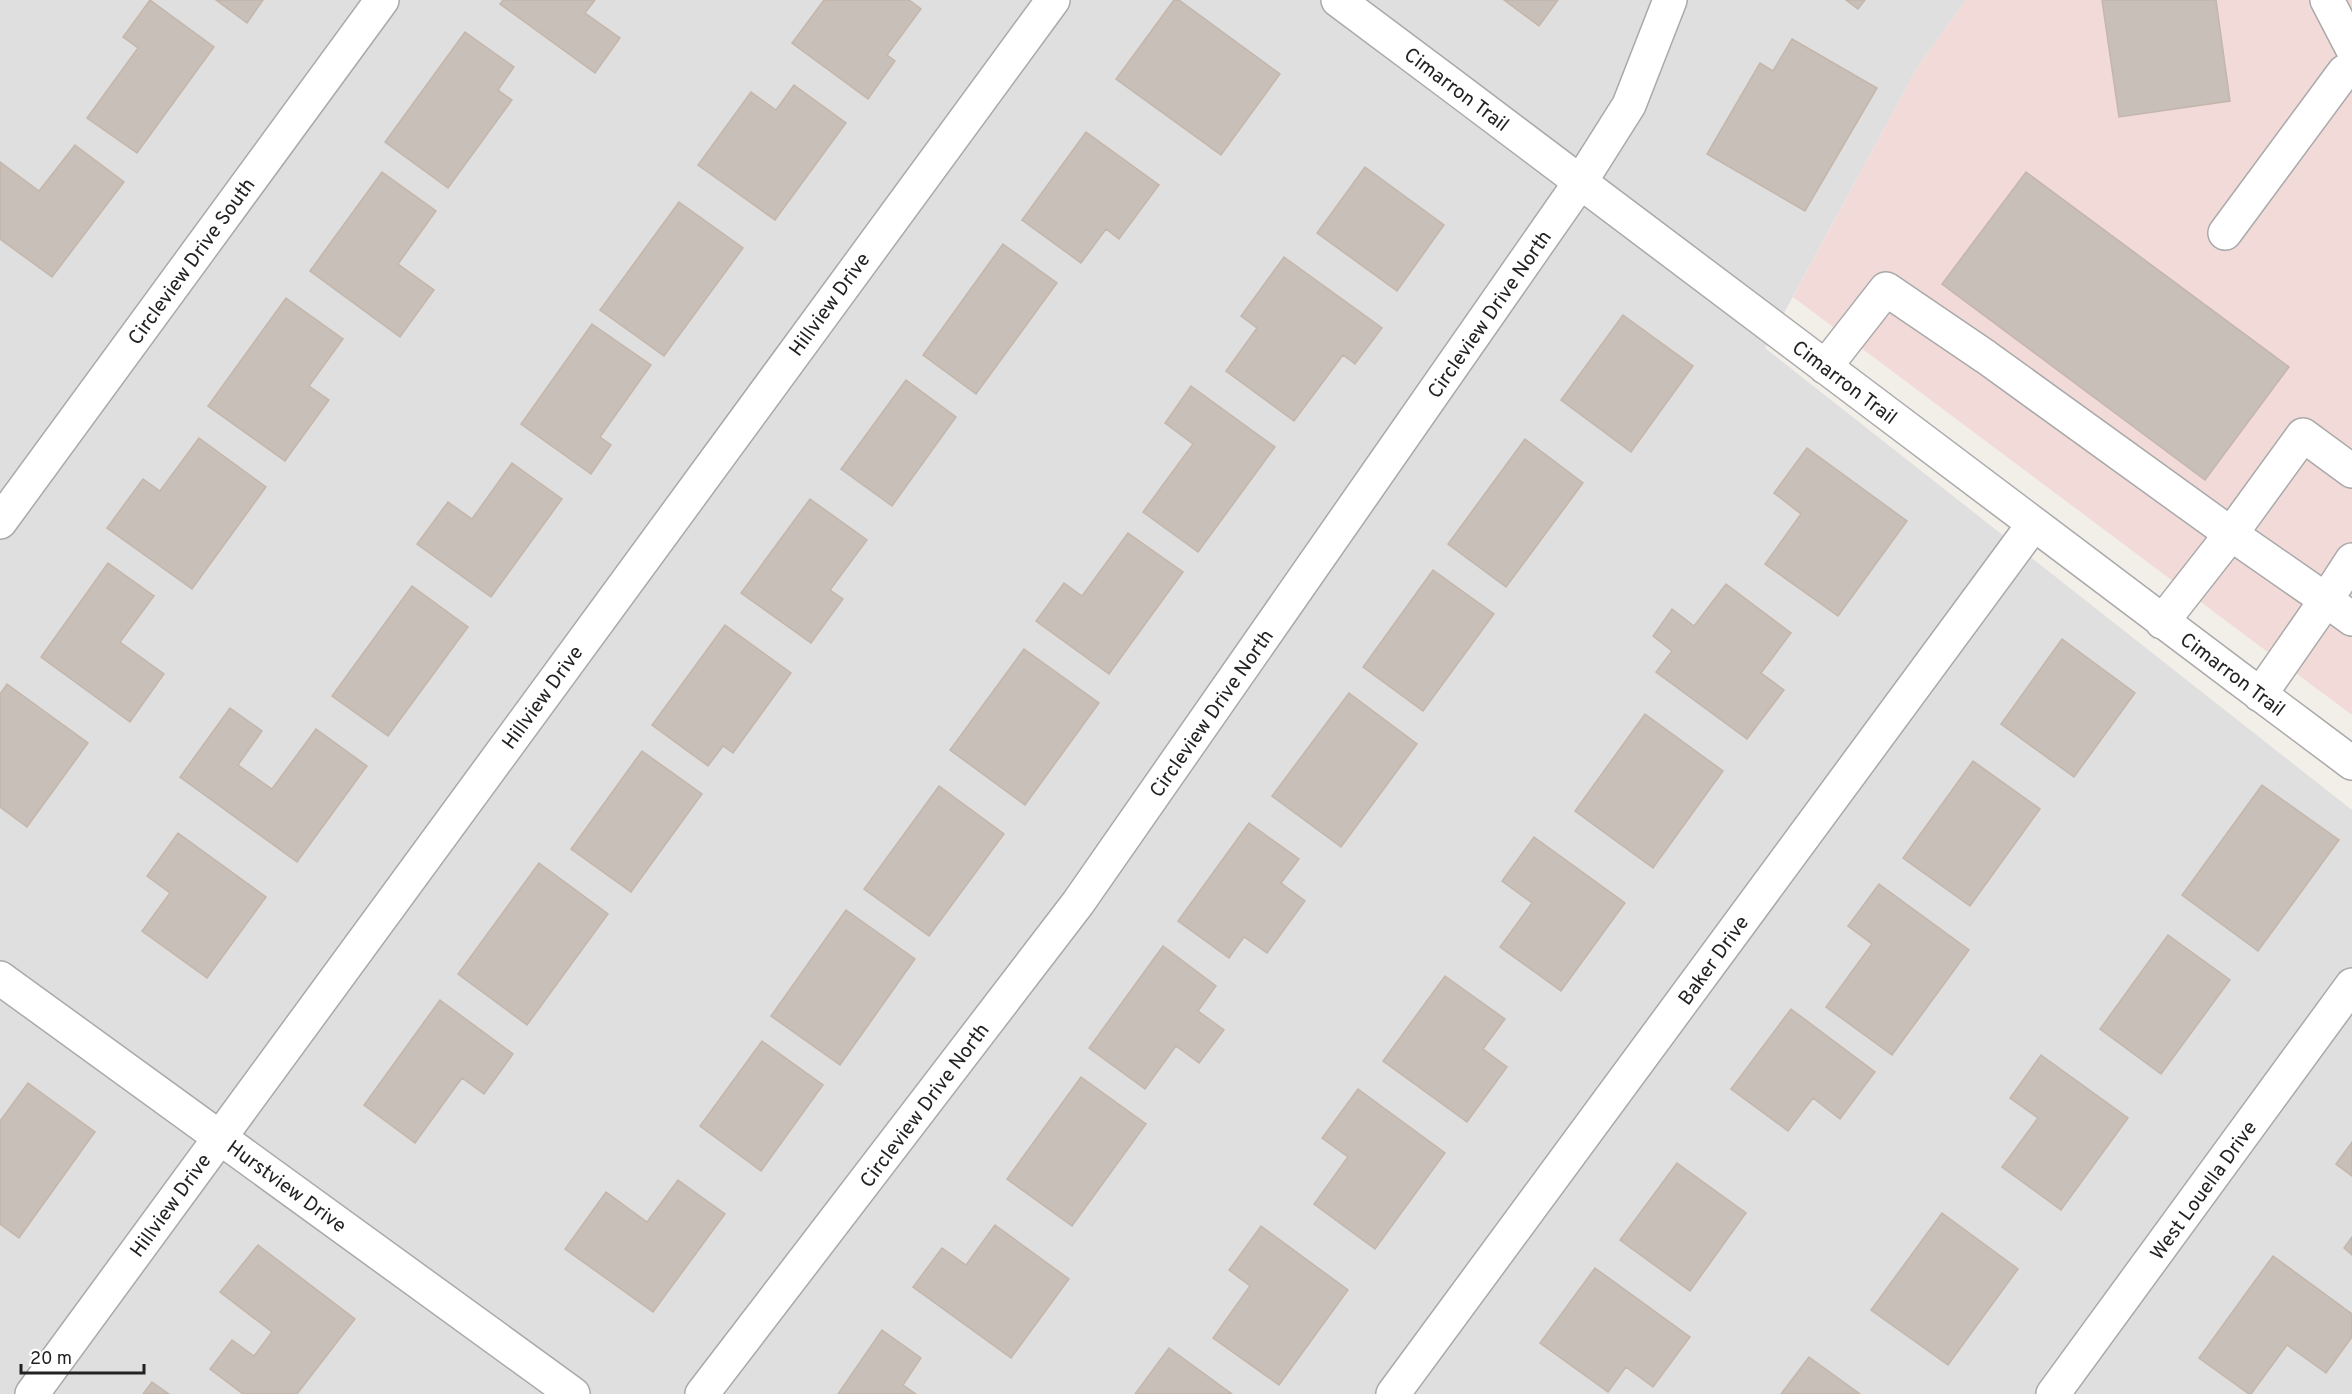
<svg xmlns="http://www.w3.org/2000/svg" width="2352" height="1394" font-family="Overpass,sans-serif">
	<rect width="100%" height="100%" fill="#f2efe9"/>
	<!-- residential -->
	<path fill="#e0dfdf" d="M 0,0 L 1966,0 L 1917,68 L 1765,348 L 2352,810 L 2352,1394 L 0,1394 Z"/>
	<!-- commercial -->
	<path fill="#f2dad9" d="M 1966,0 L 2352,0 L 2352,715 L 1793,297 L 1917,68 Z"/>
	<!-- building -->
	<path fill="#c7bfb8" stroke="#c4b6ab" stroke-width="1.5" d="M 150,0 L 214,47 L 137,153 L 87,118 L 138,48 L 123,37 Z
		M 216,0 L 263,0 L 247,23 Z
		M 503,0 L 595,0 L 585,13 L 620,38 L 595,73 L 500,4 Z
		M 824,0 L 909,0 L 921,9 L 887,55 L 895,61 L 868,99 L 792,43 Z
		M 1174,0 L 1179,0 L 1280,74 L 1221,155 L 1116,79 Z
		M 1504,0 L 1558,0 L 1539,26 Z
		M 1846,0 L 1865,0 L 1858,9 Z
		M 2102,0 L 2216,0 L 2230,101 L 2119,117 Z
		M 465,32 L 514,67 L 498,90 L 512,100 L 448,188 L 385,142 Z
		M 1792,39 L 1877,88 L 1805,211 L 1707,154 L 1760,63 L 1773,71 Z
		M 794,85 L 846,123 L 775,220 L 698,165 L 751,92 L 776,110 Z
		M 1086,132 L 1159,185 L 1119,239 L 1106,229 L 1081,263 L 1022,220 Z
		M 75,145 L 124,182 L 52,277 L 0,239 L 0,162 L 39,191 Z
		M 1365,167 L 1444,225 L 1397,291 L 1317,233 Z
		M 382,172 L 436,211 L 398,264 L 434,290 L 400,337 L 310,271 Z
		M 2026,172 L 2289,367 L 2205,480 L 1942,284 Z
		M 679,202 L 743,248 L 664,356 L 600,310 Z
		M 1003,244 L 1057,283 L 976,394 L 923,355 Z
		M 1284,257 L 1382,328 L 1355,364 L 1343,355 L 1294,421 L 1226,371 L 1257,328 L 1241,316 Z
		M 286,298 L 343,339 L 309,386 L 329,400 L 285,461 L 208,406 Z
		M 1623,315 L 1693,366 L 1631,452 L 1561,400 Z
		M 592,324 L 651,365 L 600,437 L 611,445 L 591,474 L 521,424 Z
		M 906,380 L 956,417 L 892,506 L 841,469 Z
		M 1191,386 L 1275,447 L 1198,552 L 1143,512 L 1193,444 L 1165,423 Z
		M 199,438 L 266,487 L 192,589 L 107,528 L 143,479 L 160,491 Z
		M 1525,439 L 1583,483 L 1506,587 L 1448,544 Z
		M 1807,448 L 1907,521 L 1838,616 L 1765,564 L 1801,514 L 1774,493 Z
		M 512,463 L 562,499 L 491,597 L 417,544 L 448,502 L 472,519 Z
		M 810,499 L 867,540 L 830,590 L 843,599 L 811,643 L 741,593 Z
		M 1128,533 L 1183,572 L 1109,674 L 1036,621 L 1064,583 L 1082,596 Z
		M 108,563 L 154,596 L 120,642 L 164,674 L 130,722 L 41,657 Z
		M 1433,570 L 1494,614 L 1423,711 L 1363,667 Z
		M 1726,584 L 1791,633 L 1761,673 L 1784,690 L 1747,739 L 1656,672 L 1672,651 L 1653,636 L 1672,609 L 1694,626 Z
		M 412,586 L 468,627 L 388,736 L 332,696 Z
		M 725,625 L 791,673 L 733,753 L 723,746 L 708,766 L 652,725 Z
		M 2062,639 L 2135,693 L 2074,777 L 2001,724 Z
		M 1024,649 L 1099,703 L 1025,805 L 950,750 Z
		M 7,684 L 88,743 L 27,827 L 0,807 L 0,694 Z
		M 1349,693 L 1417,744 L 1341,847 L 1272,796 Z
		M 230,708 L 262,731 L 238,765 L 272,789 L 316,729 L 367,766 L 297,862 L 180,777 Z
		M 1645,714 L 1723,771 L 1653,868 L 1575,811 Z
		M 642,751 L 702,794 L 631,892 L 571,849 Z
		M 1973,761 L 2040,809 L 1970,906 L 1903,858 Z
		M 2262,785 L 2339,840 L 2258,951 L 2182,895 Z
		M 939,786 L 1004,834 L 929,936 L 864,889 Z
		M 1249,823 L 1299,859 L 1281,883 L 1305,901 L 1267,953 L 1244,937 L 1229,958 L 1178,921 Z
		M 178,833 L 266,897 L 207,978 L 142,931 L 170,893 L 147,876 Z
		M 1534,837 L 1625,903 L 1561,991 L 1500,947 L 1532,903 L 1502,881 Z
		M 539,863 L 608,914 L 527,1025 L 458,974 Z
		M 1879,884 L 1969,950 L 1892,1055 L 1826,1007 L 1872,944 L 1848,926 Z
		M 846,910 L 915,959 L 840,1065 L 771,1016 Z
		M 2168,935 L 2230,980 L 2161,1074 L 2100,1029 Z
		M 1163,946 L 1216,986 L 1198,1011 L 1224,1030 L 1199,1063 L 1176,1046 L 1145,1089 L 1089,1048 Z
		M 1445,976 L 1505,1019 L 1483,1049 L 1507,1067 L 1467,1122 L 1383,1061 Z
		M 440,1000 L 513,1054 L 484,1094 L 462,1078 L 415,1143 L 364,1105 Z
		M 1791,1009 L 1875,1072 L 1840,1119 L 1813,1098 L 1788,1131 L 1731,1089 Z
		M 762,1041 L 823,1085 L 761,1171 L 700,1126 Z
		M 2041,1055 L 2128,1118 L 2061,1210 L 2002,1167 L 2038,1118 L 2010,1098 Z
		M 1081,1077 L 1146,1124 L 1072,1226 L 1007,1179 Z
		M 28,1083 L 95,1132 L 19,1238 L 0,1224 L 0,1121 Z
		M 1358,1089 L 1445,1153 L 1375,1249 L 1314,1204 L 1348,1157 L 1322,1138 Z
		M 2352,1142 L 2352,1176 L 2336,1164 Z
		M 1677,1163 L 1746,1213 L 1690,1291 L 1620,1240 Z
		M 678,1180 L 725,1214 L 653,1312 L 565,1249 L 606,1192 L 647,1222 Z
		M 1942,1213 L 2018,1269 L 1948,1365 L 1871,1310 Z
		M 995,1225 L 1069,1279 L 1011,1358 L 913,1287 L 942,1248 L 966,1265 Z
		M 1261,1226 L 1348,1290 L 1279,1385 L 1213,1338 L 1250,1286 L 1229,1270 Z
		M 2352,1237 L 2352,1255 L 2344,1248 Z
		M 258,1245 L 355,1319 L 297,1394 L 243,1394 L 210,1369 L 232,1340 L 254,1356 L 272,1332 L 220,1292 Z
		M 2273,1256 L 2352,1314 L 2352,1337 L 2326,1373 L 2287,1345 L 2251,1394 L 2249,1394 L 2199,1358 Z
		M 1595,1268 L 1690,1337 L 1653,1387 L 1626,1367 L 1608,1392 L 1540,1343 Z
		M 882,1330 L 921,1358 L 903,1385 L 916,1394 L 838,1394 Z
		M 1169,1348 L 1232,1394 L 1135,1394 Z
		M 1809,1357 L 1860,1394 L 1781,1394 Z
		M 152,1382 L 169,1394 L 143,1394 Z"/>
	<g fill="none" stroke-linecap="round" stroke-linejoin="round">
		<!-- minor casing -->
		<g stroke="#a9a9a9" stroke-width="36">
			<path id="minor" d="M 1338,0 C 1677,253 2013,510 2352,763
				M 2327,0 L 2352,48
				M 2225,233 L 2344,72 L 2352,67
				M 1825,367 L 1886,289 L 1986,357 L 2231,534 L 2162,622
				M 2352,471 L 2303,435 L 2231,534 L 2326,600 L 2352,560
				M 0,522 L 382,0
				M 2260,695 L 2326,600 L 2352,619
				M 0,978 L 573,1394
				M 32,1394 L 1053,0
				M 702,1394 L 1078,903 L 1581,181 L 1629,105 L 1670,0
				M 1393,1394 L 2033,525
				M 2053,1394 L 2352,985"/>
		</g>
		<!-- minor -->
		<use href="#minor" stroke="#fff" stroke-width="33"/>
	</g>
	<g text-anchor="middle" stroke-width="4.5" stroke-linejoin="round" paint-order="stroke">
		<!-- street labels -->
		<g font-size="20" fill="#222" stroke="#fff">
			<text transform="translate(1457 89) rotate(37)" y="7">Cimarron Trail</text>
			<text transform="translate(191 261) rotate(-54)" y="7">Circleview Drive South</text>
			<text transform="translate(829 304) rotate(-54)" y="7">Hillview Drive</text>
			<text transform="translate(1489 314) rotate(-55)" y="7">Circleview Drive North</text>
			<text transform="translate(1845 382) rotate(37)" y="7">Cimarron Trail</text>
			<text transform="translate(2233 674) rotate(37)" y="7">Cimarron Trail</text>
			<text transform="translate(542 697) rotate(-54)" y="7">Hillview Drive</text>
			<text transform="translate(1211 713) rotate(-55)" y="7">Circleview Drive North</text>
			<text transform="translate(1713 960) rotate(-54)" y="7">Baker Drive</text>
			<text transform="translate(924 1105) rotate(-53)" y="7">Circleview Drive North</text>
			<text transform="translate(287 1186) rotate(36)" y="7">Hurstview Drive</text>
			<text transform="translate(2203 1190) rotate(-54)" y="7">West Louella Drive</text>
			<text transform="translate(170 1205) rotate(-54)" y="7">Hillview Drive</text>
		</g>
	</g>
	<!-- scale -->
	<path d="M21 1364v9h123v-9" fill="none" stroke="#222222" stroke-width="3"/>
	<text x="30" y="1364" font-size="18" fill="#222222" stroke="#ffffff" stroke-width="4.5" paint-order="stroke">20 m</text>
</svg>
